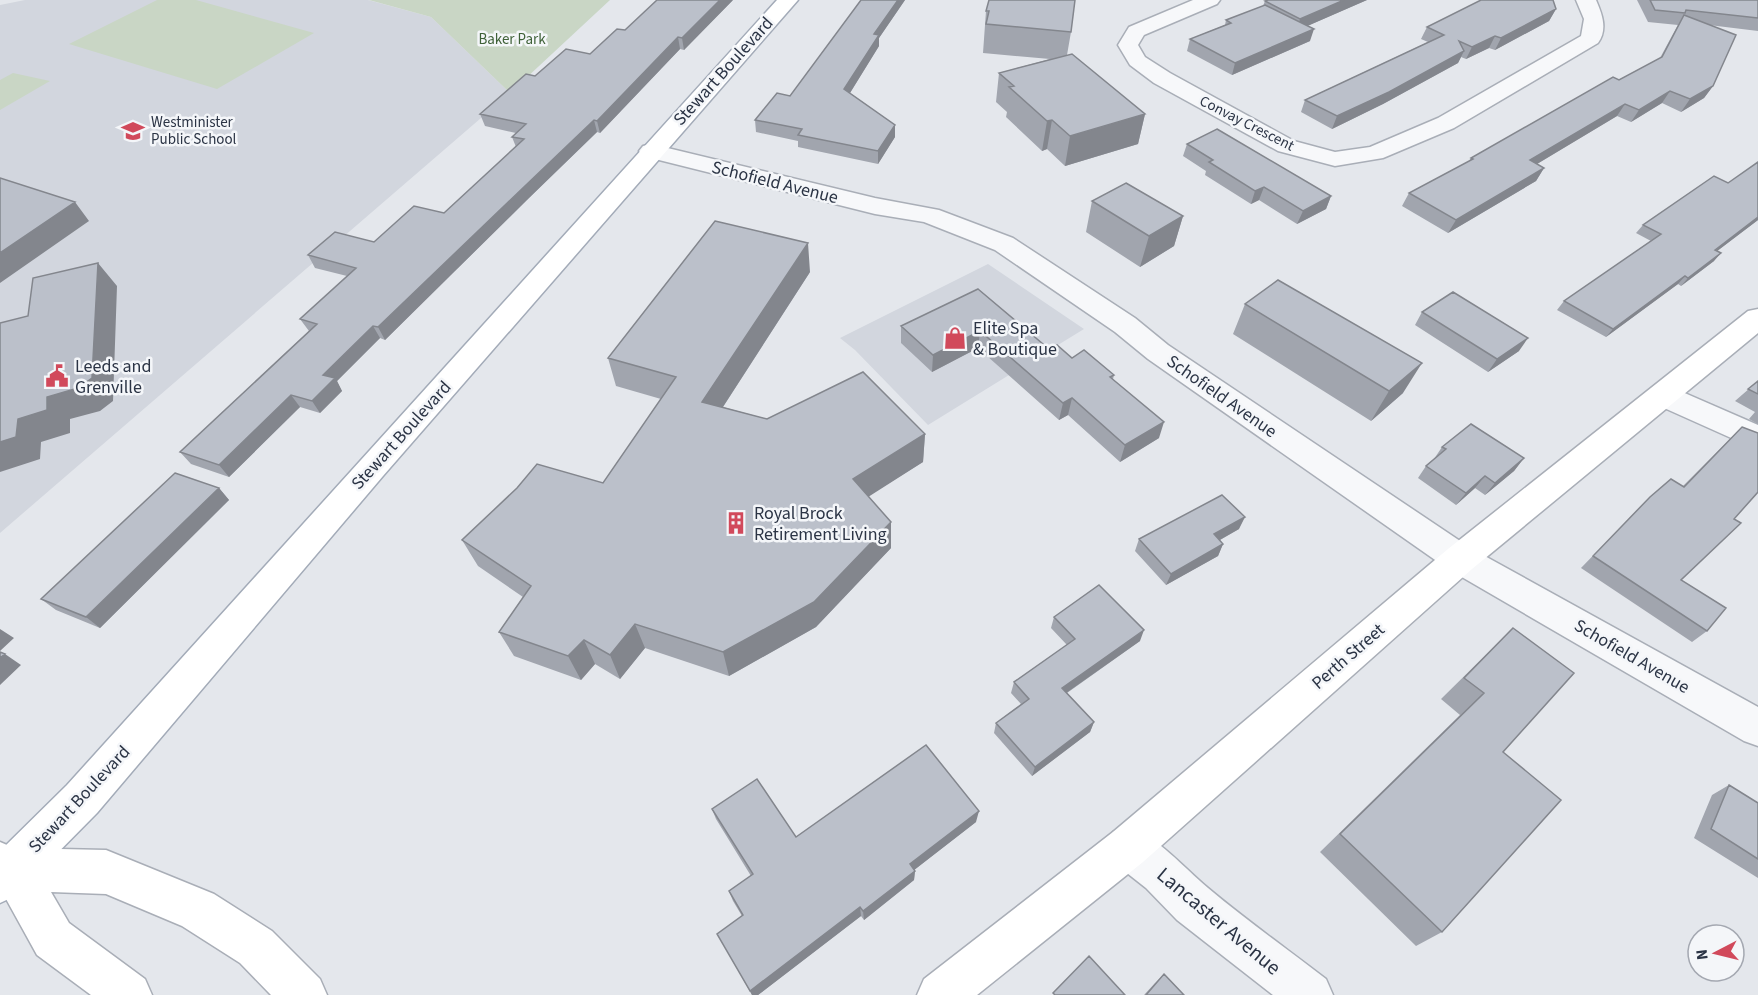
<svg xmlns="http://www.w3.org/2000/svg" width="1758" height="995" font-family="'Source Sans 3',sans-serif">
	<rect width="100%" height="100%" fill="#e4e7ec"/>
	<!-- built -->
	<path fill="#d2d6de" d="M 25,0 L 368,0 L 431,17 L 510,93 L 0,533 L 0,5 Z
		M 988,264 L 1084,329 L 928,425 L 855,350 L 840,338 Z"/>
	<!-- green -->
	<path fill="#c9d6c5" d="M 157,0 L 196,0 L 314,33 L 217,89 L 69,44 Z
		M 369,0 L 610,0 L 510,93 L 431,17 Z
		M 13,73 L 50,81 L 0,110 L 0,80 Z"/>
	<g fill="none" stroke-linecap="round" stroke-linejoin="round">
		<!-- street casing -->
		<g stroke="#a9aeb7" stroke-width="3">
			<path id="street" d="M 1193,0 L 1220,0 L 1217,4 L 1144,35 L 1138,45 L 1145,57 L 1170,73 L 1294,141 L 1335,152 L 1370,147 L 1438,118 L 1581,36 L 1584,19 L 1576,0 L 1596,0 C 1602,14 1608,29 1598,43 L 1454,128 L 1383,158 L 1335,166 L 1278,151 L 1154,83 L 1130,65 L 1118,45 L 1129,27 Z
				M 651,144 L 875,198 L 939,210 L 1013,238 L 1135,318 L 1168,345 L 1472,549 L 1758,707 L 1758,746 L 1744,741 L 1448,569 L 1148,359 L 1115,332 L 995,250 L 924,222 L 875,214 L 643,156 L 639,151 L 643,146 Z
				M 1664,384 L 1758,425 L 1758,450 L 1653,403 L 1649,395 L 1653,387 Z
				M 1128,826 C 1160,839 1182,866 1208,888 C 1246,920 1287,949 1326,979 L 1333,995 L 1273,995 L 1177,920 L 1146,888 L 1113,862 L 1107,847 L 1113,832 Z"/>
		</g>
		<!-- secondary casing -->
		<g stroke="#a9aeb7" stroke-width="3">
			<path id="secondary" d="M 1758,309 L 1758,333 L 1472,569 L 1143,862 L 977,995 L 917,995 L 924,979 L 1113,832 L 1448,549 L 1748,311 Z
				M 0,842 L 14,848 L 106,850 L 214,894 L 272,931 L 320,979 L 327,995 L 271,995 L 240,963 L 182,926 L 106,894 L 51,892 L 69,923 L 145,979 L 152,995 L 91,995 L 37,955 L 0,888 Z"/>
		</g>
		<!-- primary casing -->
		<g stroke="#a3abb8" stroke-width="3">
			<path id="primary" d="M 777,0 L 798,0 L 383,476 L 97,813 L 15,896 L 0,903 L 0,851 L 67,785 Z"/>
		</g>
		<!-- street -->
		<use href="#street" fill="#f7f8fa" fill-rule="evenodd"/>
		<!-- secondary -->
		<use href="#secondary" fill="#fff" fill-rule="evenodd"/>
		<!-- primary -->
		<use href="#primary" fill="#fff" fill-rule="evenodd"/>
	</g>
	<!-- wall -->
	<path fill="#a1a5ae" d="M 733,0 L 684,50 L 680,49 L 600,133 L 597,132 L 530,197 L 385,340 L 380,338 L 337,381 L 342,391 L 320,413 L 300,407 L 229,477 L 191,464 L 180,452 L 309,331 L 300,319 L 347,276 L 315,268 L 308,255 L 374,242 L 444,213 L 516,147 L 512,137 L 516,133 L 485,126 L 480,114 L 535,76 L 590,54 L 625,30 Z
		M 861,0 L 905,0 L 879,38 L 879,46 L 850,93 L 895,125 L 895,137 L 878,164 L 798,147 L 798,141 L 756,132 L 755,120 L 790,96 Z
		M 1367,0 L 1307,26 L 1310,41 L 1232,75 L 1187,51 L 1190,39 L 1225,25 L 1226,20 L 1263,6 L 1265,1 Z
		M 1637,0 L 1758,0 L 1758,31 L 1709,25 L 1713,86 L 1704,98 L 1681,112 L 1662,103 L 1631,122 L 1617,116 L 1537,164 L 1544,168 L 1536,181 L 1448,233 L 1402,206 L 1409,193 L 1469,161 L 1471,158 L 1660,58 L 1680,21 L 1678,25 L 1648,22 Z
		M 1556,9 L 1549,21 L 1495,50 L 1489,48 L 1466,59 L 1461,57 L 1458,63 L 1383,104 L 1332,129 L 1301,112 L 1305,100 L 1428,42 L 1421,39 L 1427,27 Z
		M 986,11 L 1071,32 L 1067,55 L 1145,114 L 1138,144 L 1065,166 L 1047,149 L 1042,151 L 1006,117 L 1007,112 L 996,102 L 999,73 L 1050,59 L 983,53 Z
		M 1187,144 L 1331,196 L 1326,209 L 1297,224 L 1259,200 L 1251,204 L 1205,175 L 1206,171 L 1183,156 Z
		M 1092,201 L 1183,216 L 1174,246 L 1140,267 L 1086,232 Z
		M 1758,220 L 1717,251 L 1714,261 L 1681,286 L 1678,284 L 1606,337 L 1557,310 L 1564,301 L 1651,241 L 1636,233 L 1643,225 Z
		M 810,272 L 723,407 L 767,419 L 925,434 L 923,462 L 868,496 L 891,522 L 891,548 L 816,627 L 729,676 L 645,648 L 620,679 L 595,664 L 581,680 L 514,656 L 499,632 L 523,597 L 478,566 L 462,540 L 603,483 L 661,399 L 616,386 L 608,358 Z
		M 978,289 L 1049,349 L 1114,375 L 1113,379 L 1159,438 L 1120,462 L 1068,415 L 1059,420 L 978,348 L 932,372 L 901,343 L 901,326 Z
		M 1245,304 L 1403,393 L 1371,421 L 1233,334 Z
		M 1422,312 L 1519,351 L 1488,372 L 1415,325 Z
		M 1758,381 L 1758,424 L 1749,419 L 1755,412 L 1735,401 Z
		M 1742,427 L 1734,519 L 1681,580 L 1707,631 L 1692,642 L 1581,568 L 1650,497 L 1683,486 Z
		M 1442,447 L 1524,458 L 1514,471 L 1485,495 L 1475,488 L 1456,505 L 1418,478 L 1426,466 L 1434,459 Z
		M 219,488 L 229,500 L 100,628 L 56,610 L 41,599 Z
		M 1239,529 L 1220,540 L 1223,544 L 1218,556 L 1166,585 L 1135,551 L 1139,539 Z
		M 1054,617 L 1140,641 L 1067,693 L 1094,722 L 1090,732 L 1032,776 L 994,733 L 996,723 L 1021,704 L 1011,693 L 1014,682 L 1067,645 L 1051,628 Z
		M 1513,628 L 1503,752 L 1442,932 L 1416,946 L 1320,852 L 1460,715 L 1441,699 Z
		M 1729,785 L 1758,803 L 1758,878 L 1694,838 L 1712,795 Z
		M 712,809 L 796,837 L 976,822 L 914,870 L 915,871 L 914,880 L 864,920 L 861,916 L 758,995 L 752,995 L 722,942 L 742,916 L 733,901 L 729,891 L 751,876 L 716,819 Z
		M 1164,974 L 1184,995 L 1144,995 L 1155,983 Z"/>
	<!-- shaded-wall -->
	<path fill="#83868d" d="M 720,0 L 733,0 L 684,50 L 682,38 Z
		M 898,0 L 905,0 L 879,38 L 879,46 L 845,101 L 844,89 L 874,34 Z
		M 1344,0 L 1367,0 L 1296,31 L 1300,19 Z
		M 1556,9 L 1549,21 L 1495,50 L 1501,38 Z
		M 1314,29 L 1310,41 L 1232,75 L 1235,63 Z
		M 1495,36 L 1489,48 L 1466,59 L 1472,47 Z
		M 678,37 L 680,49 L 600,133 L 597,121 Z
		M 1464,51 L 1458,63 L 1383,104 L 1332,129 L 1337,116 Z
		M 1713,86 L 1704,98 L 1681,112 L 1690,99 Z
		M 1670,91 L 1662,103 L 1631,122 L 1639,110 Z
		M 1625,104 L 1617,116 L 1522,173 L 1530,160 Z
		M 1145,114 L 1138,144 L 1065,166 L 1070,136 Z
		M 594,120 L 597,132 L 530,197 L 385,340 L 378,327 L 526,185 Z
		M 1052,120 L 1047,149 L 1042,151 L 1047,121 Z
		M 895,125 L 895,137 L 878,164 L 878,151 Z
		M 1544,168 L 1536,181 L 1448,233 L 1456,220 Z
		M 1264,187 L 1259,200 L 1251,204 L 1255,191 Z
		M 1331,196 L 1326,209 L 1297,224 L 1303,211 Z
		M 75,202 L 89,221 L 0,283 L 0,253 Z
		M 1183,216 L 1174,246 L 1140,267 L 1149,236 Z
		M 1758,217 L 1758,220 L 1708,258 L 1715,250 Z
		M 808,243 L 810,272 L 708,430 L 702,402 Z
		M 1721,253 L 1714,261 L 1681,286 L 1688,278 Z
		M 98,263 L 117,286 L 113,401 L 100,411 L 70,419 L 70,433 L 41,442 L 40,459 L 0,472 L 0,442 L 18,419 L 47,397 Z
		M 1685,276 L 1678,284 L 1606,337 L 1613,329 Z
		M 373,326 L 380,338 L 337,381 L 342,391 L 320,413 L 312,401 L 323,375 Z
		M 980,331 L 978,348 L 932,372 L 933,355 Z
		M 1528,338 L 1519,351 L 1488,372 L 1497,359 Z
		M 1422,363 L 1403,393 L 1371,421 L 1389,391 Z
		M 291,395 L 300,407 L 229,477 L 219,465 Z
		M 1072,398 L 1068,415 L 1059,420 L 1063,403 Z
		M 1164,422 L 1159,438 L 1120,462 L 1125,445 Z
		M 925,434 L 923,462 L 854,506 L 853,479 Z
		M 1524,458 L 1514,471 L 1485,495 L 1495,483 Z
		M 1485,476 L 1475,488 L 1456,505 L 1466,493 Z
		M 219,488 L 229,500 L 100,628 L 86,617 Z
		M 1245,517 L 1239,529 L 1209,546 L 1214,534 Z
		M 891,522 L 891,548 L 816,627 L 729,676 L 723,652 Z
		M 1223,544 L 1218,556 L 1166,585 L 1171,574 Z
		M 635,624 L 645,648 L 620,679 L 610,655 Z
		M 0,629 L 14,638 L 0,651 Z
		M 1144,630 L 1140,641 L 1059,698 L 1062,688 Z
		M 584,640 L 595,664 L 581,680 L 568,656 Z
		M 5,654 L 21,665 L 0,685 L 0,658 Z
		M 1094,722 L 1090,732 L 1032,776 L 1035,767 Z
		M 979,811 L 976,822 L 909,874 L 910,864 Z
		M 915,871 L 914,880 L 864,920 L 863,911 Z
		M 860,907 L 861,916 L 758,995 L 752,995 L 750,991 Z"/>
	<!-- building -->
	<path fill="#bbc0ca" stroke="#83868d" stroke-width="1.5" d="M 657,0 L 720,0 L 682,38 L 678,37 L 597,121 L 594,120 L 526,185 L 378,327 L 373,326 L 323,375 L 335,378 L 312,401 L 291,395 L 219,465 L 180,452 L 317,324 L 300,319 L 356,268 L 308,255 L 335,232 L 374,242 L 414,206 L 444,213 L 524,139 L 512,137 L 526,124 L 480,114 L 526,74 L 535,76 L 566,49 L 590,54 L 617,29 L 625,30 Z
		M 861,0 L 898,0 L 874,34 L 879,35 L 844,89 L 895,125 L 878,151 L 798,135 L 802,129 L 755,120 L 777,93 L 790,96 Z
		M 989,0 L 1075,0 L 1071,32 L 986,24 L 989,11 L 986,11 Z
		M 1268,0 L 1344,0 L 1300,19 L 1265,1 Z
		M 1481,0 L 1553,0 L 1556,9 L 1501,38 L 1495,36 L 1472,47 L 1459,41 L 1464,51 L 1389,92 L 1337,116 L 1305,100 L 1444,35 L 1427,27 Z
		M 1650,0 L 1758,0 L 1758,18 L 1686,10 L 1685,13 L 1655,10 Z
		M 1265,5 L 1314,29 L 1235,63 L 1190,39 L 1231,23 L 1226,20 Z
		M 1684,15 L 1736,35 L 1713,86 L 1690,99 L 1670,91 L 1639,110 L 1625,104 L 1530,160 L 1544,168 L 1456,220 L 1409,193 L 1473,159 L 1471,158 L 1613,77 L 1619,80 L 1662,57 Z
		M 1072,54 L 1145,114 L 1070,136 L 1052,120 L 1047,121 L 1009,87 L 1014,86 L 999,73 Z
		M 1217,129 L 1331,196 L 1303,211 L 1264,187 L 1255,191 L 1209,162 L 1213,160 L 1187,144 Z
		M 1758,162 L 1758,217 L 1715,250 L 1721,253 L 1688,278 L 1685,276 L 1613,329 L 1564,301 L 1661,234 L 1643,225 L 1714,176 L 1728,183 Z
		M 0,178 L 75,202 L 0,253 Z
		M 1126,183 L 1183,216 L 1149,236 L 1092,201 Z
		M 715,221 L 808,243 L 702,402 L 767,419 L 863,372 L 925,434 L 853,479 L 891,522 L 814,602 L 723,652 L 635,624 L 610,655 L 584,640 L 568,656 L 499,632 L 531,586 L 462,540 L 517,488 L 537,464 L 603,483 L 676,377 L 608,358 Z
		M 98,263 L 92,378 L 78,388 L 47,397 L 47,410 L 18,419 L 16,437 L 0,442 L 0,323 L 28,316 L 33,278 Z
		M 1278,280 L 1422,363 L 1389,391 L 1245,304 Z
		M 978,289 L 1049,349 L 1057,345 L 1072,358 L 1084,350 L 1114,375 L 1110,377 L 1164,422 L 1125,445 L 1072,398 L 1063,403 L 980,331 L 933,355 L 901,326 Z
		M 1453,292 L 1528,338 L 1497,359 L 1422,312 Z
		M 1758,381 L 1758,394 L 1748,389 Z
		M 1471,424 L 1524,458 L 1495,483 L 1485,476 L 1466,493 L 1426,466 L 1446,449 L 1442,447 Z
		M 1742,427 L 1758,433 L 1758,492 L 1734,519 L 1741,523 L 1681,580 L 1726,608 L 1707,631 L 1593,556 L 1650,497 L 1671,479 L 1684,487 Z
		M 175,473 L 219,488 L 86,617 L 41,599 Z
		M 1222,495 L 1245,517 L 1214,534 L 1223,544 L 1171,574 L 1139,539 Z
		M 1099,585 L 1144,630 L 1062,688 L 1094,722 L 1035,767 L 996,723 L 1029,699 L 1014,682 L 1075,639 L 1054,617 Z
		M 1513,628 L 1574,673 L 1503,752 L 1561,800 L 1442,932 L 1340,834 L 1484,693 L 1464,678 Z
		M 0,652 L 5,654 L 0,658 Z
		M 926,745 L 979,811 L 910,864 L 915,871 L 863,911 L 860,907 L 750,991 L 717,934 L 743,915 L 729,891 L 753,874 L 712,809 L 757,779 L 796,837 Z
		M 1729,785 L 1758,803 L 1758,859 L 1711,829 Z
		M 1089,956 L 1125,995 L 1055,995 L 1053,993 Z
		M 1164,974 L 1184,995 L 1146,995 Z"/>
	<!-- icons -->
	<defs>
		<g id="school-bare" transform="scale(1.8)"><path d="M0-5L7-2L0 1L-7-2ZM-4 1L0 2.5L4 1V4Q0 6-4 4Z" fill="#d1495b" stroke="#f4f6f9" stroke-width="2.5" paint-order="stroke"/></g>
		<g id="shop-bare" transform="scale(1.8)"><path d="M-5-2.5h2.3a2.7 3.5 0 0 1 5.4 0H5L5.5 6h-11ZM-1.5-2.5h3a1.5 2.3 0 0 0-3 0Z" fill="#d1495b" stroke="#f4f6f9" stroke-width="2.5" paint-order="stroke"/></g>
		<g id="civic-bare" transform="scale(1.8)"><path d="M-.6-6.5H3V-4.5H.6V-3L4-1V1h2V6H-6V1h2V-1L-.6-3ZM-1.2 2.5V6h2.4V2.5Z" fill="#d1495b" stroke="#f4f6f9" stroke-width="2.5" paint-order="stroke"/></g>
		<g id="building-bare" transform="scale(1.8)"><path d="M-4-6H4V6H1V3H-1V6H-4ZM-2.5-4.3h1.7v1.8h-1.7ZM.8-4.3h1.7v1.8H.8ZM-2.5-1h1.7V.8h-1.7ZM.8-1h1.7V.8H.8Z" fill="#d1495b" stroke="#f4f6f9" stroke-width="2.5" paint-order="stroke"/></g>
	</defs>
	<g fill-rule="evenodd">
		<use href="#school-bare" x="133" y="131"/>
		<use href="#shop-bare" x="955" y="338"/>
		<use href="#civic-bare" x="57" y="376"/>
		<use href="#building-bare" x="736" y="523"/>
	</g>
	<g text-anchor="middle" stroke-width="5" stroke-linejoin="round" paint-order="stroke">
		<!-- far-park labels -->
		<g font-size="15" fill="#3f6138" stroke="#f4f6f9">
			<text x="512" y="44">Baker Park</text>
		</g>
		<!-- far-poi labels -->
		<g font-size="15" fill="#2b3445" stroke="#f4f6f9" text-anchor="start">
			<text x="151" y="127">Westminister<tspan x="151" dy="17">Public School</tspan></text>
		</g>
		<!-- far-street labels -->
		<g font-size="15" fill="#2b3445" stroke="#f4f6f9">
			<text transform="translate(1247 123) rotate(27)" y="5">Convay Crescent</text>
		</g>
		<!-- street labels -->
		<g font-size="18" fill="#2b3445" stroke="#f4f6f9">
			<text transform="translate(723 71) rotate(-48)" y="6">Stewart Boulevard</text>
			<text transform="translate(775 182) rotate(14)" y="6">Schofield Avenue</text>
			<text transform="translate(1222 396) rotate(35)" y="6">Schofield Avenue</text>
			<text transform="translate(401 435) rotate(-48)" y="6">Stewart Boulevard</text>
			<text transform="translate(1348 656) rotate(-41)" y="6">Perth Street</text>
			<text transform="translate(1632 656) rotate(30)" y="6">Schofield Avenue</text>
			<text transform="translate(79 799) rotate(-47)" y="6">Stewart Boulevard</text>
		</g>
		<!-- poi labels -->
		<g font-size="18" fill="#2b3445" stroke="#f4f6f9" text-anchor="start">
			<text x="973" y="334">Elite Spa<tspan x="973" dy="21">&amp; Boutique</tspan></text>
			<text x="75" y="372">Leeds and<tspan x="75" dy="21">Grenville</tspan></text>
			<text x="754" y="519">Royal Brock<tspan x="754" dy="21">Retirement Living</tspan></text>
		</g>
		<!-- near-street labels -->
		<g font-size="21" fill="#2b3445" stroke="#f4f6f9">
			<text transform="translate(1219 921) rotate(40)" y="7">Lancaster Avenue</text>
		</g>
	</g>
	<!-- north arrow -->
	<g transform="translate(1716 953) rotate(263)"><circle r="28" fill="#f4f6f9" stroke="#a4a8b1" stroke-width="1.5"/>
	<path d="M0-4.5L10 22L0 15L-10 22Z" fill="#d1495b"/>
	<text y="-9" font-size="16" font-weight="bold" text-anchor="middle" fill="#2b3445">N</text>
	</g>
</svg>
